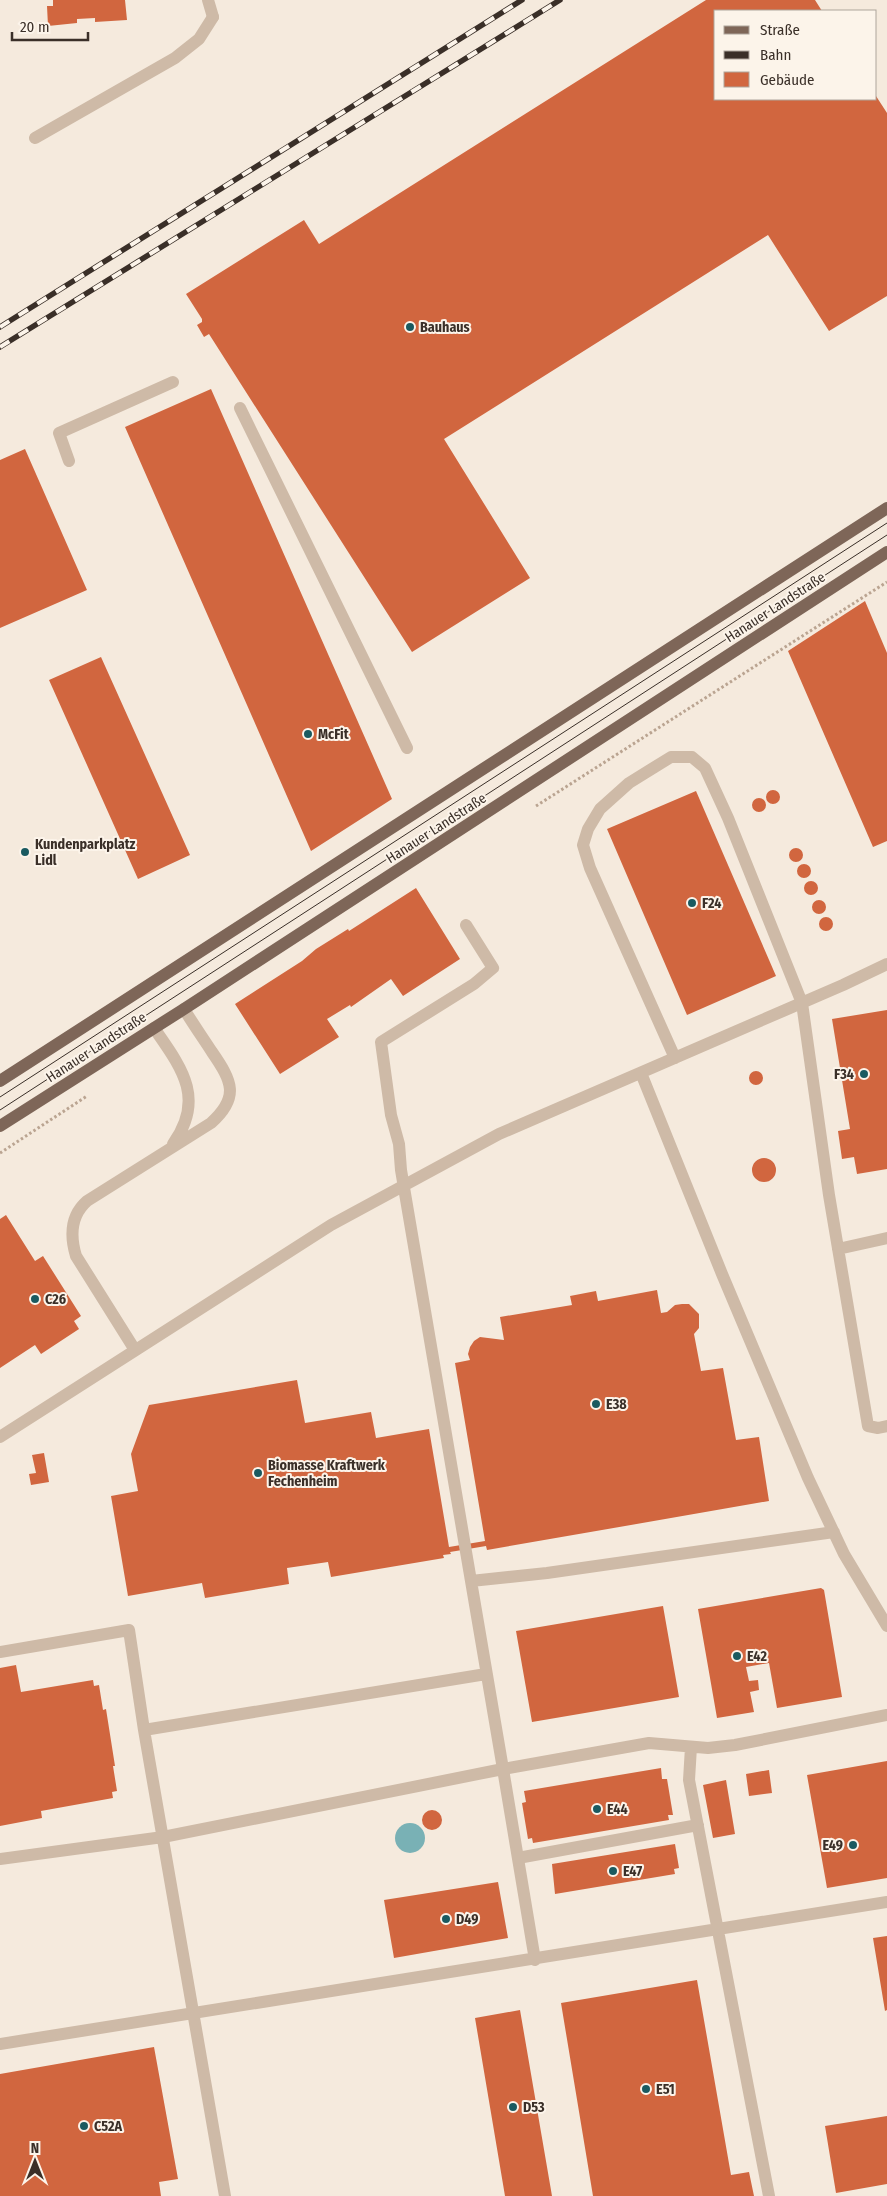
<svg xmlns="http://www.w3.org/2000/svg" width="887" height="2196" font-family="'Fira Sans Condensed',sans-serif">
	<rect width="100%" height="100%" fill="#f5eadd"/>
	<!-- water -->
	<path fill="#79b1b5" d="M395 1838a15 15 0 1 1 30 0a15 15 0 1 1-30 0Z"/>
	<!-- building -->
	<path fill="#d1663f" d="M 53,0 L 125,0 L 127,20 L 95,22 L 95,18 L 77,19 L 77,23 L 48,26 L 47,6 L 53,6 Z
		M 706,0 L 815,0 L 822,11 L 716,11 L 716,99 L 876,99 L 876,96 L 887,113 L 887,296 L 829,331 L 768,235 L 444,439 L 530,578 L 412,652 L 209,334 L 204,337 L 197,325 L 202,322 L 202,319 L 186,294 L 304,220 L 319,244 Z
		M 211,389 L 392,799 L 311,851 L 125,427 Z
		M 25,449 L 87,590 L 0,628 L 0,460 Z
		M 865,601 L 887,653 L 887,841 L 873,847 L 788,651 Z
		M 101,657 L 190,855 L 138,879 L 49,680 Z
		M766 797a7 7 0 1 1 14 0a7 7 0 1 1-14 0Z
		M 696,791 L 776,976 L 687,1015 L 607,829 Z
		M752 805a7 7 0 1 1 14 0a7 7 0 1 1-14 0Z
		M789 855a7 7 0 1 1 14 0a7 7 0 1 1-14 0Z
		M797 871a7 7 0 1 1 14 0a7 7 0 1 1-14 0Z
		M804 888a7 7 0 1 1 14 0a7 7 0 1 1-14 0Z
		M 416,888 L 460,959 L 403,996 L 391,979 L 351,1007 L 350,1005 L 327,1019 L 339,1037 L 280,1074 L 235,1004 L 302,961 L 316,949 L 348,929 L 349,931 Z
		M812 907a7 7 0 1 1 14 0a7 7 0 1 1-14 0Z
		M819 924a7 7 0 1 1 14 0a7 7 0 1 1-14 0Z
		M 887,1010 L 887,1169 L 857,1174 L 854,1157 L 842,1159 L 838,1131 L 850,1129 L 832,1019 Z
		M749 1078a7 7 0 1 1 14 0a7 7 0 1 1-14 0Z
		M752 1170a12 12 0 1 1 24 0a12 12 0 1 1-24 0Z
		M 6,1215 L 35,1261 L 43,1256 L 81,1316 L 74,1321 L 79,1329 L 41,1354 L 35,1345 L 0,1368 L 0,1219 Z
		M 657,1290 L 661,1313 L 667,1312 L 675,1305 L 682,1304 L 689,1304 L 699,1314 L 699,1328 L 694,1334 L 701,1371 L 723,1368 L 736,1440 L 759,1437 L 769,1501 L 487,1550 L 486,1546 L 450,1552 L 451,1554 L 443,1555 L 444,1558 L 331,1577 L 328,1562 L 287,1568 L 289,1584 L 205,1598 L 202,1583 L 128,1596 L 111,1496 L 138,1491 L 131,1454 L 149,1405 L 297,1380 L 305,1423 L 371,1412 L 376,1438 L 429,1429 L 449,1547 L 485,1541 L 455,1363 L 470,1360 L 468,1354 L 470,1347 L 474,1341 L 480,1337 L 504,1340 L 500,1317 L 572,1305 L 570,1296 L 596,1291 L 598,1301 Z
		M 44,1453 L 49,1482 L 31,1485 L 29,1474 L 36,1473 L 32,1455 Z
		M 821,1588 L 824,1590 L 842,1697 L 777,1708 L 769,1663 L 746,1667 L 749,1681 L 758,1680 L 759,1690 L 750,1692 L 754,1712 L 717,1718 L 698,1609 Z
		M 663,1606 L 679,1697 L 532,1722 L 516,1631 Z
		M 16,1665 L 21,1692 L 93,1680 L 94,1686 L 99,1685 L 103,1710 L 106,1709 L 115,1766 L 113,1766 L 117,1791 L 112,1792 L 113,1798 L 41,1811 L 42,1818 L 0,1826 L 0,1668 Z
		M 887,1761 L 887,1878 L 827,1888 L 807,1775 Z
		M 661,1768 L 662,1779 L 667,1779 L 673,1815 L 668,1815 L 669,1820 L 533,1843 L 532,1838 L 528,1839 L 522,1803 L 526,1802 L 524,1791 Z
		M 769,1770 L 772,1793 L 749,1796 L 746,1774 Z
		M 726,1780 L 735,1834 L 713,1838 L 703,1785 Z
		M422 1820a10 10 0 1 1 20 0a10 10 0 1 1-20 0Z
		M 675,1844 L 679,1868 L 674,1869 L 675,1874 L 555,1894 L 552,1864 Z
		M 498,1882 L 508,1938 L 394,1958 L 384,1900 Z
		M 887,1936 L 887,2010 L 885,2011 L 873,1938 Z
		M 697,1980 L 731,2175 L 749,2172 L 754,2196 L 593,2196 L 561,2003 Z
		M 520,2010 L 552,2196 L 505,2196 L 475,2018 Z
		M 154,2047 L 178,2179 L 159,2182 L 161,2196 L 0,2196 L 0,2074 Z
		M 887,2116 L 887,2184 L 836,2193 L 825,2126 Z"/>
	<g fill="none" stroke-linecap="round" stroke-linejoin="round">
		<!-- path -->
		<path stroke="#baa491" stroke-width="3" stroke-dasharray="2.5 2.5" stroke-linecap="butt" d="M 536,806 L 887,582
			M 0,1153 L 87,1096"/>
		<!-- lane -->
		<path stroke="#cebaa7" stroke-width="12" d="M 35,138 L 175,58 L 199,39 L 213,17
			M 240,408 L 407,748
			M 69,461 L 59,433 L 173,382
			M 154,1028 C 181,1067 206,1098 173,1144
			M 675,1058 L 590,868 L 583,845 L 588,829 L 600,809 L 629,783 L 671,757 L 692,757 L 705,768 L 728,818 L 802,1003 L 829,1195 L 868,1426 L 878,1428 L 887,1426
			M 641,1073 L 722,1274 L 808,1478 L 844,1554 L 887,1626
			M 838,1249 L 887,1238
			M 135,1350 L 76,1256 C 70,1236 70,1216 87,1201 L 211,1123 C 240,1097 232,1081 212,1052 C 203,1038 193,1024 184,1009
			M 0,1437 L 331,1225 L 499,1134 L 843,985 L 887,964
			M 471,1581 L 547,1573 L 834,1532
			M 0,1652 L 129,1630 L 144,1730 L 225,2196
			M 144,1730 L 486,1674
			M 691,1747 L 689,1780 L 769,2196
			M 518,1858 L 698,1825
			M 0,1859 L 163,1837 L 503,1769 L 401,1170 L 399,1144 L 391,1115 L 381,1042 L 474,984 L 493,968 L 466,925
			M 535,1960 L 503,1769 L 649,1743 L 708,1748 L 735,1745 L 887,1715
			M 0,2044 L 887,1902"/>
		<!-- street -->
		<path stroke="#cebaa7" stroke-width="12" d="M 208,0 L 213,17"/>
		<!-- primary -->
		<path stroke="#7e6658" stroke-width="12" d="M 0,1081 L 887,508
			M 0,1126 L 184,1009 L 887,552"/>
		<!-- tram -->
		<path stroke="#3a2f28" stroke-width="1" d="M 0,1097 L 887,523
			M 0,1110 L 887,535"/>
		<!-- rail casing -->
		<g stroke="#3a2f28" stroke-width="5.5">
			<path id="rail" d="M 0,327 L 522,0
				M 0,347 L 560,0"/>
		</g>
		<!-- rail -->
		<use href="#rail" stroke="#fcf4ea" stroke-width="4" stroke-dasharray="11" stroke-linecap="butt"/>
	</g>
	<!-- markers -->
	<g fill="#1a5a60" stroke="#fcf4ea" stroke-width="2">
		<circle cx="410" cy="327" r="5"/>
		<circle cx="308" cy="734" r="5"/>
		<circle cx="25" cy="852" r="5"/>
		<circle cx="692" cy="903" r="5"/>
		<circle cx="864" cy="1074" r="5"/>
		<circle cx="35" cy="1299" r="5"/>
		<circle cx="596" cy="1404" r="5"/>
		<circle cx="258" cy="1473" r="5"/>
		<circle cx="737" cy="1656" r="5"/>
		<circle cx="597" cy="1809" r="5"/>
		<circle cx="853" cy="1845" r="5"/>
		<circle cx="613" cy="1871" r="5"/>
		<circle cx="446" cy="1919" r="5"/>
		<circle cx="646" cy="2089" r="5"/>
		<circle cx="513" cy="2107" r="5"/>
		<circle cx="84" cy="2126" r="5"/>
	</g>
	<g text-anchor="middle" stroke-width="4" stroke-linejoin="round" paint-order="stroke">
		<!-- poi labels -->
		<g font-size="14" font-weight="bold" fill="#3a2f28" stroke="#fcf4ea" text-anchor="start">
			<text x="420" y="332">Bauhaus</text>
			<text x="318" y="739">McFit</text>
			<text x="35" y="849">Kundenparkplatz<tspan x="35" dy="16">Lidl</tspan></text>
			<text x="702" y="908">F24</text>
			<text x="854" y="1079" text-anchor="end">F34</text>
			<text x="45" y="1304">C26</text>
			<text x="606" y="1409">E38</text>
			<text x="268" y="1470">Biomasse Kraftwerk<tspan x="268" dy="16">Fechenheim</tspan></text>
			<text x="747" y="1661">E42</text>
			<text x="607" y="1814">E44</text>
			<text x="843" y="1850" text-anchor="end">E49</text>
			<text x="623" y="1876">E47</text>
			<text x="456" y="1924">D49</text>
			<text x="656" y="2094">E51</text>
			<text x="523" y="2112">D53</text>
			<text x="94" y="2131">C52A</text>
		</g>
		<!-- street labels -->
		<g font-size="14" fill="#3a2f28" stroke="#fcf4ea">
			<text transform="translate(775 607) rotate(-33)" y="5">Hanauer Landstraße</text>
			<text transform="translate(436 828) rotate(-33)" y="5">Hanauer Landstraße</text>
			<text transform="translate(96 1047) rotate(-33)" y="5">Hanauer Landstraße</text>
		</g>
	</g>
	<!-- legend -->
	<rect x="714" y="10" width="162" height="90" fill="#fcf4ea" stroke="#aea59c"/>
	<rect x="724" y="26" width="25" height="8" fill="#7e6658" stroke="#aea59c"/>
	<text x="760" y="35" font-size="15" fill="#3a2f28">Straße</text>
	<rect x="724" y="51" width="25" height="8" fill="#3a2f28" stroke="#aea59c"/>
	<text x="760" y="60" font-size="15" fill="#3a2f28">Bahn</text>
	<rect x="724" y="72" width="25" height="15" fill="#d1663f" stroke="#aea59c"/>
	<text x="760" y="85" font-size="15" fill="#3a2f28">Gebäude</text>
	<!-- north arrow -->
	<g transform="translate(35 2161)" stroke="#fcf4ea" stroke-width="4" paint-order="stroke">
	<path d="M0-4L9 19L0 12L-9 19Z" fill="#3a2f28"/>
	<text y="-8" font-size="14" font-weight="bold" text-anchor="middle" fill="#3a2f28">N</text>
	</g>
	<!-- scale -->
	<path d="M12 32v8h76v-8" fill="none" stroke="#3a2f28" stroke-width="2.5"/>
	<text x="20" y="32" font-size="15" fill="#3a2f28" stroke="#fcf4ea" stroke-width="4" paint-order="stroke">20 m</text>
</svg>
